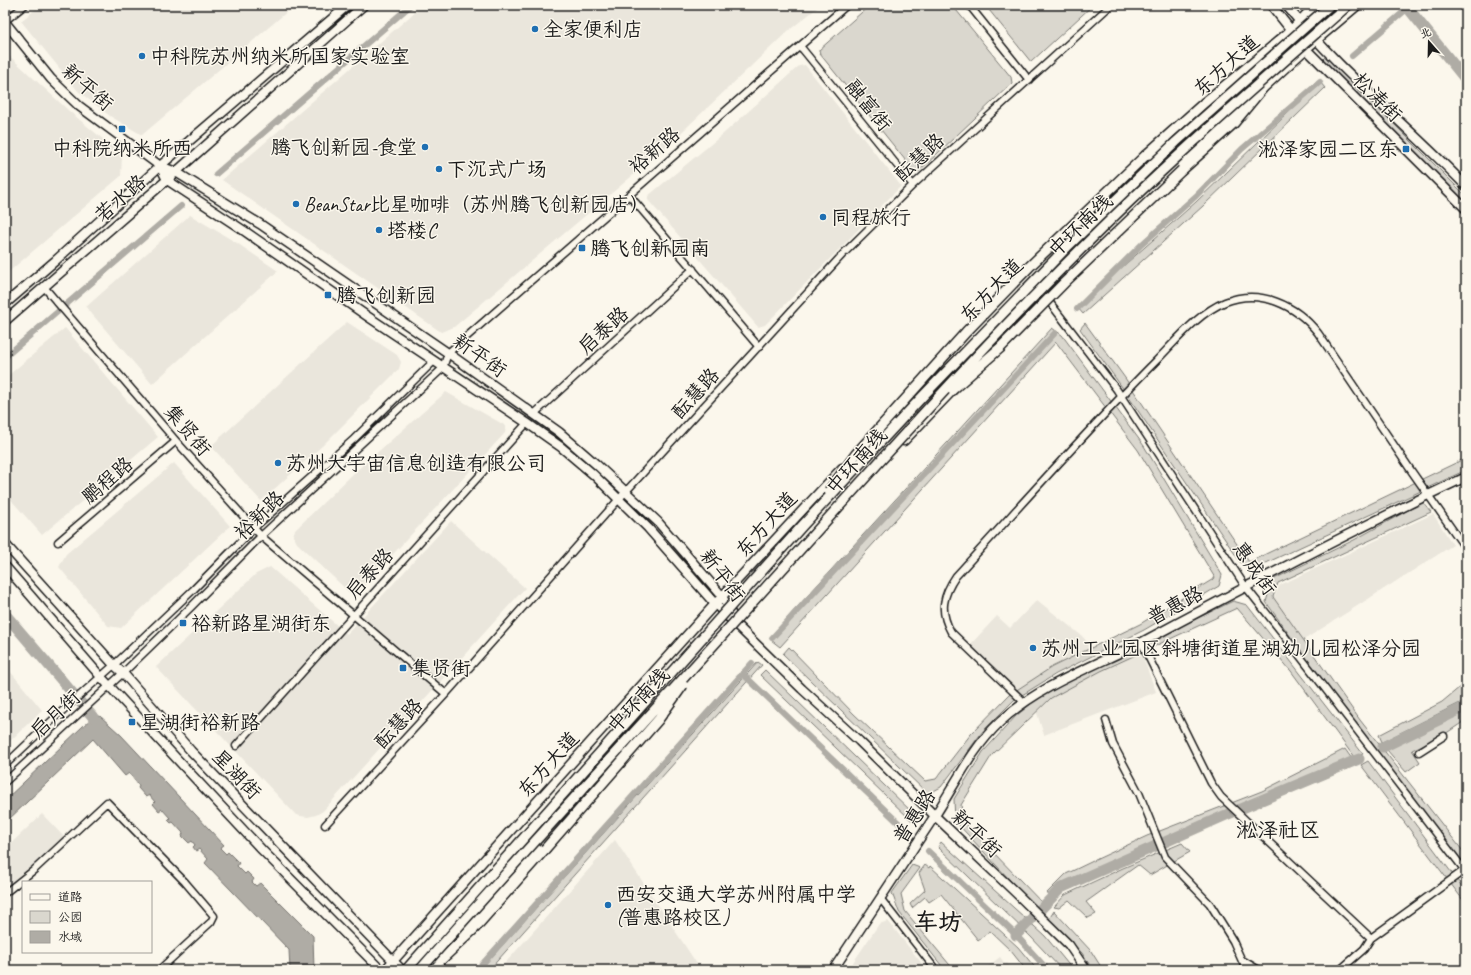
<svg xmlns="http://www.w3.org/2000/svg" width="1471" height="975" font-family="Caveat,'LXGW WenKai TC',sans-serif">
	<rect width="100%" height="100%" fill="#fbf7ec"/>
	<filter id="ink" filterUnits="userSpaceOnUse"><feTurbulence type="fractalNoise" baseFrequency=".025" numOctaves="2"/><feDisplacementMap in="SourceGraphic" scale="8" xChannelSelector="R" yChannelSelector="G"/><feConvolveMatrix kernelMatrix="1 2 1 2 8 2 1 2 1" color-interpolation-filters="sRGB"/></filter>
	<g filter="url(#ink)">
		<!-- built -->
		<path fill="#eae6dc" d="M 41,5 L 295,5 L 142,135 L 110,116 L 78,91 L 21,21 Z
			M 423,5 L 821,5 L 788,31 L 665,148 L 454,327 L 441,332 L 222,180 Z
			M 5,52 L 69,111 L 122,155 L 121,176 L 5,275 Z
			M 805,65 L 901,186 L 765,325 L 758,327 L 648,200 L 648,196 L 722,135 L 799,66 Z
			M 190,215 L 237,243 L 278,271 L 152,384 L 86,307 Z
			M 347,322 L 397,355 L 401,362 L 399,369 L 322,446 L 261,501 L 211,446 Z
			M 65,328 L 158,437 L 42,535 L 5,493 L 5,378 Z
			M 446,392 L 506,426 L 505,433 L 359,591 L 350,593 L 297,543 L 293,535 L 295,530 L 355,472 Z
			M 174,463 L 230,526 L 121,628 L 108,626 L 59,567 L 66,554 Z
			M 1433,514 L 1453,545 L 1299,643 L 1271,603 L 1280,585 Z
			M 451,521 L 525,588 L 323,811 L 316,815 L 308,817 L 300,816 L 295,814 L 156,667 L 256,574 L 270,567 L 347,634 Z
			M 1037,600 L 1082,636 L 1095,651 L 1018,692 L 970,645 L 997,616 L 1010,628 Z
			M 1140,650 L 1156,692 L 1044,735 L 1035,707 L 1060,690 Z
			M 5,665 L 42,710 L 5,746 Z
			M 42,814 L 66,839 L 5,893 L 5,849 Z
			M 615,840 L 701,970 L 499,970 Z
			M 888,921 L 927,970 L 848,970 L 879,924 Z
			M 1000,957 L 1005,964 L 1007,963 L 1012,970 L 983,970 Z"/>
		<!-- green -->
		<path fill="#dad7ce" stroke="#7b7a75" d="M 870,5 L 952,5 L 1011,77 L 1012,83 L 918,172 L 914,171 L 820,54 L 819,50 Z
			M 985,5 L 1093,5 L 1031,62 Z
			M 1326,56 L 1466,196 L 1466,206 L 1322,60 Z
			M 1320,82 L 1325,88 L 1203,206 L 1083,314 L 1077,307 L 1196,202 Z
			M 1085,323 L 1125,378 L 1249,562 L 1466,458 L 1466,470 L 1251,570 L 1241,563 L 1122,387 L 1080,329 Z
			M 1052,328 L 1062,335 L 1144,446 L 1222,575 L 1219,586 L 1144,630 L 1056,674 L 1014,700 L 983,731 L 941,787 L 928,794 L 783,654 L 789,647 L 854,714 L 925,781 L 936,779 L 971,734 L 1009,695 L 1052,667 L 1140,624 L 1215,578 L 1138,450 L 1056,342 L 780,647 L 771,640 L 789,616 Z
			M 1423,502 L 1431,512 L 1278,583 L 1273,597 L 1360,720 L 1466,855 L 1466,866 L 1347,716 L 1266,602 L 1272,580 L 1354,540 Z
			M 1233,601 L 1247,605 L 1363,754 L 1354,757 L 1291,671 L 1237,608 L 1101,671 L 1051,698 L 992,755 L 961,805 L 964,822 L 1045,906 L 1040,911 L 1023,894 L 955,821 L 954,799 L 983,752 L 1016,716 L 1043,694 L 1084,673 Z
			M 758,662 L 762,665 L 489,970 L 480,970 Z
			M 765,670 L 914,814 L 912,821 L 760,675 Z
			M 1466,682 L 1466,700 L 1382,742 L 1379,735 L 1442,702 Z
			M 1466,710 L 1466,720 L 1445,734 L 1412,750 L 1420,762 L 1406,772 L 1387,750 Z
			M 1345,749 L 1352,759 L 1067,885 L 1053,898 L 1047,893 L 1066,874 L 1093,861 L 1147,836 L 1262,791 Z
			M 1368,761 L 1466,892 L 1466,904 L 1361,765 Z
			M 941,842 L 1045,936 L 1073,970 L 1062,970 L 1031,937 L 938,847 Z
			M 1182,843 L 1190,852 L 1150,875 L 1138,865 L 1086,902 L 1096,914 L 1088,918 L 1069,900 L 1059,908 L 1054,907 L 1065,895 L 1123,868 Z
			M 912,865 L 920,868 L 901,894 L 905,911 L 954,970 L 945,970 L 899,912 L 892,893 Z
			M 925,865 L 929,868 L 930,866 L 1018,947 L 1037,970 L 1026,970 L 1011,951 L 990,931 L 978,940 L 941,894 L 929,902 L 925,897 L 912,908 L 910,904 L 925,890 L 919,873 Z
			M 1054,911 L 1091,951 L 1103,970 L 1093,970 L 1082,953 L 1049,919 Z"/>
		<!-- water -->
		<path fill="#afaca5" stroke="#74726e" d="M 100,716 L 121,735 L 224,845 L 220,848 L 226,854 L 228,852 L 239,863 L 237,866 L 245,874 L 247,872 L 254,879 L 252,882 L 256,886 L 260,883 L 313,936 L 314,970 L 290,970 L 289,950 L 205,863 L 208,859 L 199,849 L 196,851 L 193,847 L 195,845 L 192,841 L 189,843 L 182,836 L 183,833 L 173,822 L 171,823 L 168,820 L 170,818 L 162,809 L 159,811 L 153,804 L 155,802 L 149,795 L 146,797 L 138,788 L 139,786 L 129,773 L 125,776 L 93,739 L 5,823 L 5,800 L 82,727 L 93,717 Z"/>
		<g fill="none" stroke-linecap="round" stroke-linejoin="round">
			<!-- canal -->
			<path stroke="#afaca5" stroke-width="6" d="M 1352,56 L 1408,8
				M 216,174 L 411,5
				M 1077,309 L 1141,245 L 1196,196 L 1242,149 L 1320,82
				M 5,357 L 181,206
				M 772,638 L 1055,333
				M 743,674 L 906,830
				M 928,851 L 1016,935 L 1048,970
				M 477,970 L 752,663"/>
			<!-- river -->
			<path stroke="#afaca5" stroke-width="11" d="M 1408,8 L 1466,80
				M 5,614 L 93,717
				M 1383,747 L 1463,708 L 1466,705
				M 1016,935 L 1061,888 L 1226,815 L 1359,759"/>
			<!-- minor casing -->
			<g stroke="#1c1c1c" stroke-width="9">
				<path id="minor" d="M 969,5 L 1029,80
					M 5,21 L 25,5
					M 800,46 L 913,185
					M 629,195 L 759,347
					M 1031,278 L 1117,390 L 1245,586 L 1283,634 L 1466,872
					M 44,287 L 176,441 L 261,536 L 446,694
					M 534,414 L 693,269
					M 58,542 L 176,441
					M 1141,642 L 1211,783 L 1221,797 L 1371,938 L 1466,869
					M 1024,702 L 951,632 C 939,611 943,595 956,576 C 1022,504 1087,430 1156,361 C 1176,341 1198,313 1225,302 C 1260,288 1296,305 1318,333 L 1410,469 L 1466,549
					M 1106,720 L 1113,744 L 1139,793 L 1165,857 L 1210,904 L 1233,941 L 1246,970
					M 236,746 L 527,423
					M 1419,752 L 1444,736
					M 5,765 L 60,713 L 114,665 L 193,590 L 254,528 L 354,439 L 434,361
					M 5,782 L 123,673 L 192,606 L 261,536 L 443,368 L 448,353 L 847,5
					M 325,825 L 446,694 L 619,499 L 844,253 L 913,185 L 1111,5
					M 5,893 L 34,870 L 107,802 L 185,882 L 214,916 L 211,922 L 159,970
					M 880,898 L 936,970
					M 1242,960 L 1259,970
					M 1340,970 L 1364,949 L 1371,938"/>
			</g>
			<!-- major casing -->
			<g stroke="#1c1c1c" stroke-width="11">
				<path id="major" d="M 1271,5 L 1306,49 L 1466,209
					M 1286,5 C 1339,71 1407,125 1466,186
					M 5,22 L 51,79 L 79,106 L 160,166 L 176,172 L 260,224 L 448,353 L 559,432 L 597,465 L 658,522 L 722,596 L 731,613
					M 1245,69 L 1291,30 L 1315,5
					M 1258,93 L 1306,49 L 1358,5
					M 160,166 L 167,180 L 243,230 L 367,316 L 527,423 L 561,447 L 594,475 L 648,528 L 715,604 L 802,689 L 859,741 L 935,816 L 1015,892 L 1069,945 L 1086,970
					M 1082,260 L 1243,107
					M 5,304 L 55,261 L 160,166 L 348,5
					M 5,321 L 176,172 L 364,5
					M 1010,332 L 1062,279
					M 934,374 L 1029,275 L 1166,143
					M 904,441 L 957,386
					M 5,544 L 114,665 L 123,673 L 191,751 L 402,970
					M 5,566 L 101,677 L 176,758 L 262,850 L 381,970
					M 463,935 L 611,766
					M 385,970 L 715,604 L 842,468
					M 432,970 L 445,955
					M 833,970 C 867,918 902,866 936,814 C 956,783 973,747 1000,722 C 1041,684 1095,666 1144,641 C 1250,584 1357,528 1466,477"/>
			</g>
			<!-- highway casing -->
			<g stroke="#1c1c1c" stroke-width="12">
				<path id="highway" d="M 1146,155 L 1204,103 L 1249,66
					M 1182,170 L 1234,123 L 1262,89
					M 441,960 L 474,929 L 545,849"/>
			</g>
			<!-- minor -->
			<use href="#minor" stroke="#fbf7ec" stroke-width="6"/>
			<!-- major -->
			<use href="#major" stroke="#fbf7ec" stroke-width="8"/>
			<!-- highway -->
			<use href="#highway" stroke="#fbf7ec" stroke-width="9"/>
			<!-- highway-bridge casing -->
			<g stroke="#1c1c1c" stroke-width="12" stroke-linecap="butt">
				<path id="highway-bridge" d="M 952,390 L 1000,348 L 1064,283 L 1182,170
					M 829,491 L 856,454 L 966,332 L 1029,267 L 1146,155
					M 545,849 L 658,720 L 683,685
					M 406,970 L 803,525 L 923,396 L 1067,247 L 1176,142 L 1330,5
					M 420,970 C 537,837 658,707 777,575 C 875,467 971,358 1075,255 C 1162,167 1256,86 1348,5"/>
			</g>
			<!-- highway-bridge -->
			<use href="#highway-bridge" stroke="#fbf7ec" stroke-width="9"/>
		</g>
	</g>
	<!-- markers -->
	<g fill="#1f6fb2" stroke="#fbf7ec" stroke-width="1.5">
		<circle cx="535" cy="29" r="4"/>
		<circle cx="142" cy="56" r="4"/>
		<rect x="118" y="125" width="8" height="8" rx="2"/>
		<circle cx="425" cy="147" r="4"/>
		<rect x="1402" y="145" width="8" height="8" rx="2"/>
		<circle cx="439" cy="169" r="4"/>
		<circle cx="296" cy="204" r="4"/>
		<circle cx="823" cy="217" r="4"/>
		<circle cx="379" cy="230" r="4"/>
		<rect x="578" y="244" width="8" height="8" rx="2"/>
		<rect x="324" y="291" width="8" height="8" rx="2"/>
		<circle cx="278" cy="463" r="4"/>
		<rect x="179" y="619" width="8" height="8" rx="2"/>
		<circle cx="1033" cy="648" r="4"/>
		<rect x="399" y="664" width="8" height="8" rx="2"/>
		<rect x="128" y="718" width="8" height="8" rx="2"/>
		<circle cx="608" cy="905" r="4"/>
	</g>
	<g text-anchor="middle" stroke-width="3" stroke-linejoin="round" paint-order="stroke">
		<!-- poi labels -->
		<g font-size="20" fill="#1c1c1c" stroke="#fbf7ec" text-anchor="start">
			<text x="543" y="36">全家便利店</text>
			<text x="150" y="63">中科院苏州纳米所国家实验室</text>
			<text x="417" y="154" text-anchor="end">腾飞创新园-食堂</text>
			<text x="122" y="155" text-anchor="middle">中科院纳米所西</text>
			<text x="1398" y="156" text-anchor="end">淞泽家园二区东</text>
			<text x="447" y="176">下沉式广场</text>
			<text x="304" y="211">BeanStar比星咖啡（苏州腾飞创新园店）</text>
			<text x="831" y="224">同程旅行</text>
			<text x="387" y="237">塔楼C</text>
			<text x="590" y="255">腾飞创新园南</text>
			<text x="336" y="302">腾飞创新园</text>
			<text x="286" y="470">苏州大宇宙信息创造有限公司</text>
			<text x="191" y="630">裕新路星湖街东</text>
			<text x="1041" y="655">苏州工业园区斜塘街道星湖幼儿园松泽分园</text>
			<text x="411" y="675">集贤街</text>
			<text x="140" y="729">星湖街裕新路</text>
			<text x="616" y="901">西安交通大学苏州附属中学<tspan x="616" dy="23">(普惠路校区)</tspan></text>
		</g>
		<!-- street labels -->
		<g font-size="20" fill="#1c1c1c" stroke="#fbf7ec">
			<text transform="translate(1226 65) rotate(-42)" y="7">东方大道</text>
			<text transform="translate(88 87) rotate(41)" y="7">新平街</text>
			<text transform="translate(1378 97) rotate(45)" y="7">松涛街</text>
			<text transform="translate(869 105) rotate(51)" y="7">融富街</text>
			<text transform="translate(654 150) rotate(-41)" y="7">裕新路</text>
			<text transform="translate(919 157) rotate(-43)" y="7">酝慧路</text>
			<text transform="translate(120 198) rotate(-41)" y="7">若水路</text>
			<text transform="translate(1080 225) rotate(-44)" y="7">中环南线</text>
			<text transform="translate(991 290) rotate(-46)" y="7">东方大道</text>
			<text transform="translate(603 330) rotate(-42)" y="7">启泰路</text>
			<text transform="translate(480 355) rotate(35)" y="7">新平街</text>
			<text transform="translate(695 393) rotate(-48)" y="7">酝慧路</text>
			<text transform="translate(188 430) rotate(49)" y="7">集贤街</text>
			<text transform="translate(856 461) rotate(-48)" y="7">中环南线</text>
			<text transform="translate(107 480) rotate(-41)" y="7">鹏程路</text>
			<text transform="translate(259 515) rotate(-44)" y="7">裕新路</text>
			<text transform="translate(766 524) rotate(-48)" y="7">东方大道</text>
			<text transform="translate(1255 568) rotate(55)" y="7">惠成街</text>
			<text transform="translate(369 573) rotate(-48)" y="7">启泰路</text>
			<text transform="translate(723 575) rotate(53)" y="7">新平街</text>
			<text transform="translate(1175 605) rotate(-28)" y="7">普惠路</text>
			<text transform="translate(638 700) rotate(-47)" y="7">中环南线</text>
			<text transform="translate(55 714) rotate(-43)" y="7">启月街</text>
			<text transform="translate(398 723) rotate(-47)" y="7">酝慧路</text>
			<text transform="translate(548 764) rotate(-48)" y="7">东方大道</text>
			<text transform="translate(237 774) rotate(46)" y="7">星湖街</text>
			<text transform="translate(914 816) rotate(-57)" y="7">普惠路</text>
			<text transform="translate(977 833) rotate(43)" y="7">新平街</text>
		</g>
		<!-- neighbourhood labels -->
		<g font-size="21" fill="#1c1c1c" stroke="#fbf7ec">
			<text x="1278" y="837">淞泽社区</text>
		</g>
		<!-- district labels -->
		<g font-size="24" font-weight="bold" fill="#1c1c1c" stroke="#fbf7ec">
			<text x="938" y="930">车坊</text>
		</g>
	</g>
	<!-- margin -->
	<rect width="1471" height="975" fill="none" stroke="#fbf7ec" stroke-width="20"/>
	<rect x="10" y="10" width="1451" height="955" fill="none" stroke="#1c1c1c" stroke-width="1.5" filter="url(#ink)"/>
	<!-- legend -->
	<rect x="22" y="881" width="130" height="72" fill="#fbf7ec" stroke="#a29f99"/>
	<rect x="30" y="894" width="20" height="6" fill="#fbf7ec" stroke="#a29f99"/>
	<text x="58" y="901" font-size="12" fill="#1c1c1c">道路</text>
	<rect x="30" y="911" width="20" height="12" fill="#dad7ce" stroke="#a29f99"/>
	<text x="58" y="921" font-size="12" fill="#1c1c1c">公园</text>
	<rect x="30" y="931" width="20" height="12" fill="#afaca5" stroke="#a29f99"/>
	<text x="58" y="941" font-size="12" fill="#1c1c1c">水域</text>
	<!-- north arrow -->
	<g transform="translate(1429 42) rotate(340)" stroke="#fbf7ec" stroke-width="3" paint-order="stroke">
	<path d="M0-3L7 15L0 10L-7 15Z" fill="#1c1c1c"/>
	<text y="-6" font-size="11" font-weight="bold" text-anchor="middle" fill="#1c1c1c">北</text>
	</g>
</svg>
